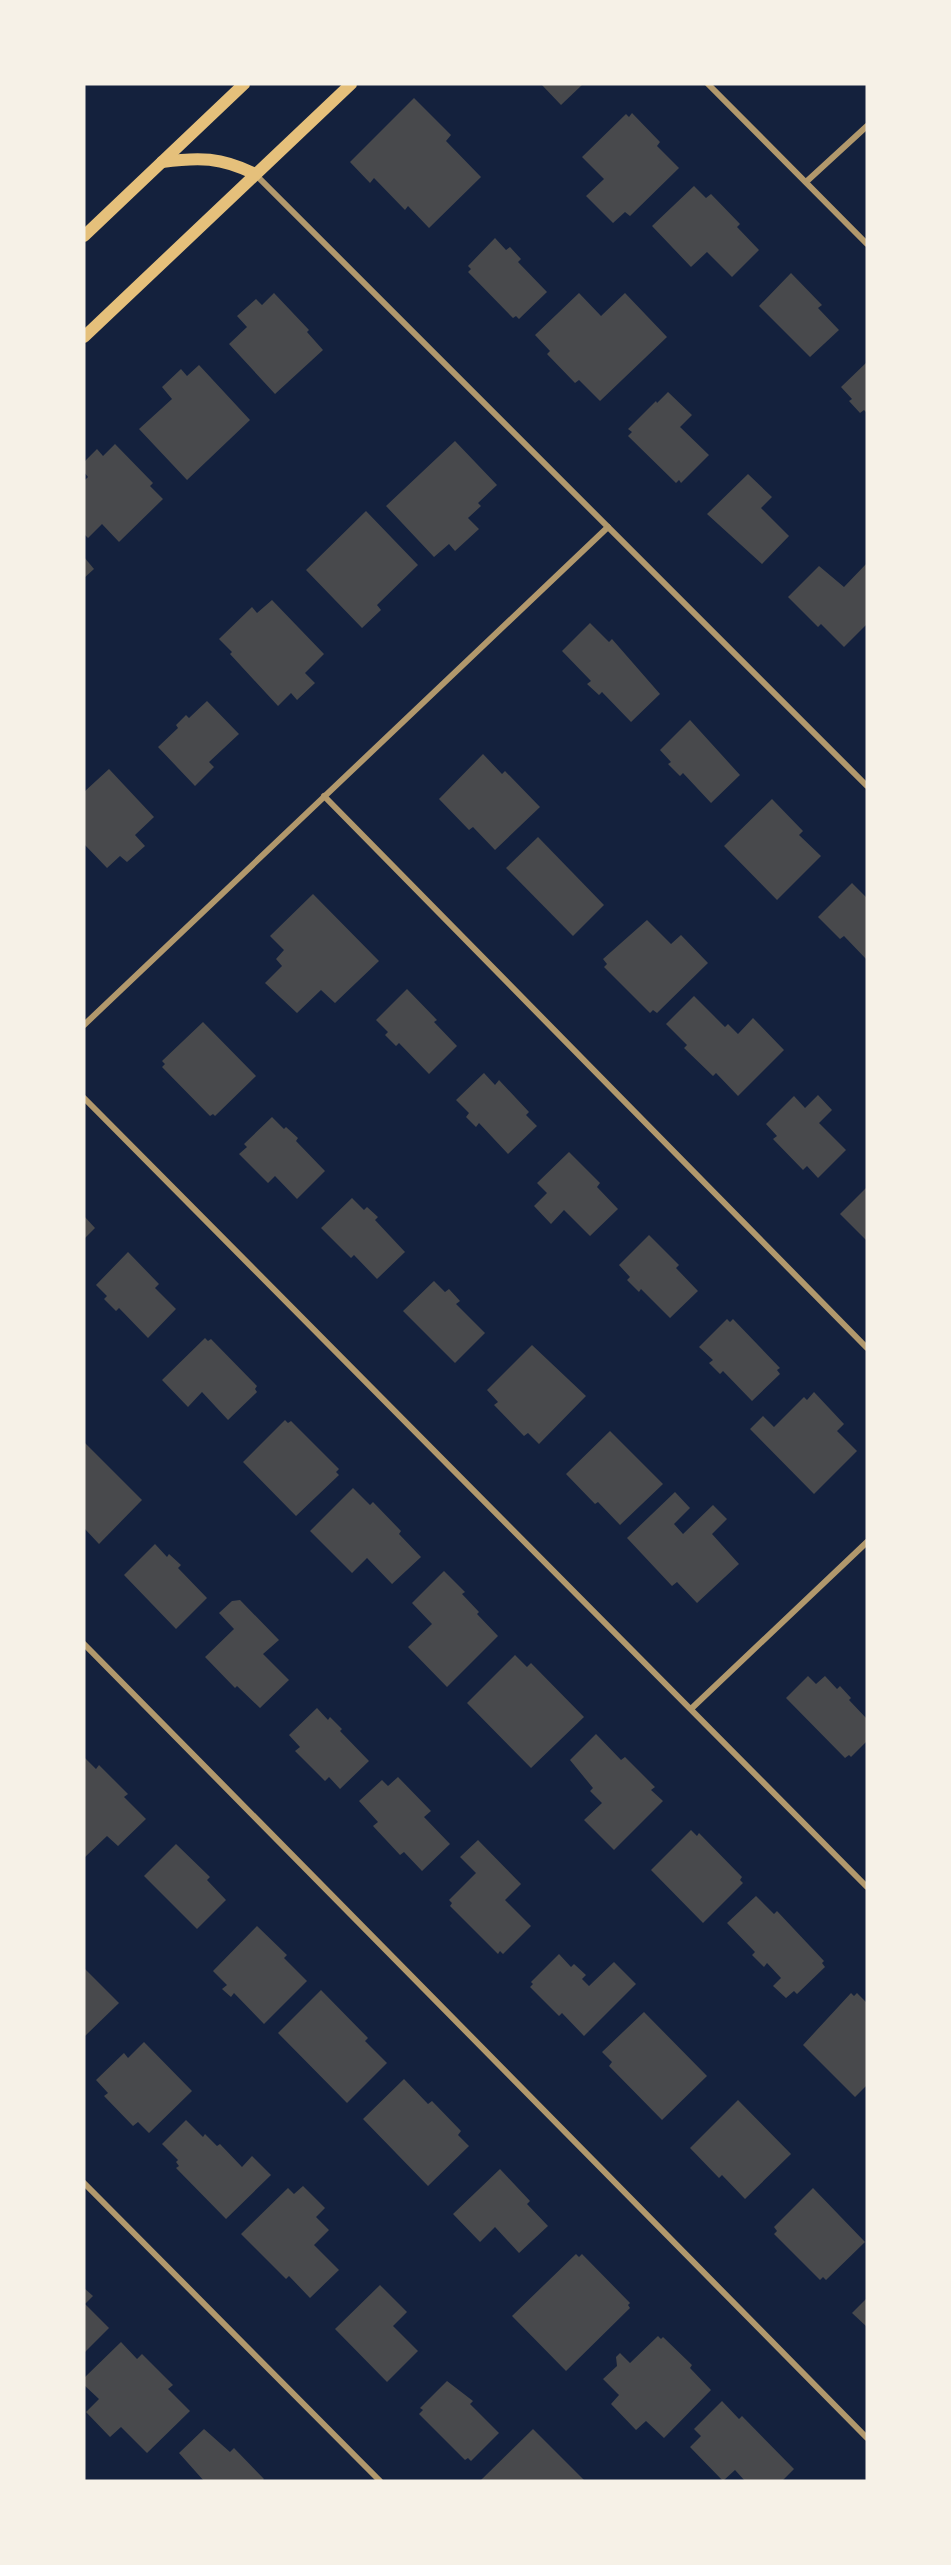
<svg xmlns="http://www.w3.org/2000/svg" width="951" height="2565" font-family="'Fira Sans',sans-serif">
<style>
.building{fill:#48494c}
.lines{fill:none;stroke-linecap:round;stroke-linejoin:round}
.minor{stroke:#b1986c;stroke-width:6}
.secondary{stroke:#e5c07b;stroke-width:12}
</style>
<rect width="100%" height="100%" fill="#14213d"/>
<g class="building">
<path d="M 541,84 L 583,84 L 561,105 Z"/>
<path d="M 414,98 L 451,135 L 446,141 L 481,177 L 429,228 L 408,206 L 405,210 L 374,178 L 370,183 L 350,162 Z"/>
<path d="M 632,113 L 660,142 L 657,146 L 679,168 L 630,216 L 625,212 L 613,223 L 586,196 L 604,179 L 582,157 L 626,114 L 629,117 Z"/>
<path d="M 694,186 L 706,198 L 711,194 L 740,224 L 737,227 L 759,250 L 732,277 L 707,252 L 691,267 L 652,226 Z"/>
<path d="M 495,238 L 506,250 L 510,247 L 521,259 L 518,262 L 547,292 L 519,319 L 516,316 L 513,318 L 468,272 L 471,269 L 468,266 Z"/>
<path d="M 791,273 L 822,305 L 818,308 L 839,330 L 810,357 L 759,306 Z"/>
<path d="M 274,293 L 309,330 L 307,332 L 323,350 L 275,394 L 229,344 L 247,327 L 237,316 L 256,299 L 262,305 Z"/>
<path d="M 579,293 L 601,316 L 625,293 L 667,337 L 600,401 L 579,380 L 575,383 L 547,354 L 550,351 L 535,335 Z"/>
<path d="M 867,362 L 867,413 L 864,410 L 860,413 L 849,401 L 852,399 L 841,387 Z"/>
<path d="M 199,365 L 250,420 L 187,480 L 139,429 L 172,399 L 162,387 L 181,369 L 187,376 Z"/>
<path d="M 668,392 L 692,415 L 680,427 L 709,455 L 681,483 L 679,480 L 676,483 L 628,436 L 632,432 L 628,429 L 656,401 L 657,403 Z"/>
<path d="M 455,441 L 497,485 L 478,503 L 481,506 L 468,518 L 479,529 L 455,551 L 449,544 L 434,557 L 386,506 Z"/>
<path d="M 115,444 L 153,483 L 150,486 L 163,499 L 119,542 L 102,524 L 88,538 L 84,534 L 84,481 L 88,477 L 84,472 L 84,462 L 97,449 L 103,456 Z"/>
<path d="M 748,474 L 772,497 L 761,508 L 789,536 L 762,564 L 707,514 Z"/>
<path d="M 366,511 L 418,565 L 377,605 L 381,610 L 362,628 L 306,570 Z"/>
<path d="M 84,557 L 94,569 L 84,578 Z"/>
<path d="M 867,563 L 867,624 L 844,647 L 821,624 L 818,627 L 788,597 L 819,566 L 844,587 Z"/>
<path d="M 272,600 L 324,654 L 305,673 L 315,683 L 297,700 L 291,693 L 278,706 L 230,654 L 232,652 L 219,639 L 252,607 L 257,613 Z"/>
<path d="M 590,623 L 609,642 L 612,639 L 660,694 L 631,722 L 602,692 L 599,695 L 587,684 L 591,681 L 562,651 Z"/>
<path d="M 207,701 L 239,734 L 209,762 L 214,767 L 195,786 L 158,747 L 178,728 L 176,725 L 186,715 L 189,718 Z"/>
<path d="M 690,720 L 740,775 L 711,803 L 683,773 L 680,776 L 668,764 L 671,762 L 660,750 Z"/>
<path d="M 483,754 L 502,774 L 505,771 L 540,807 L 495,850 L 473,827 L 469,830 L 439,799 Z"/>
<path d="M 109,769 L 154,817 L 135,835 L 145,846 L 127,862 L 120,856 L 107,868 L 84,844 L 84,792 Z"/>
<path d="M 772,799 L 803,831 L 799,835 L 821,856 L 777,900 L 724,846 Z"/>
<path d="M 538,837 L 604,905 L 573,936 L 506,868 Z"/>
<path d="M 852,883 L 867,898 L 867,960 L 844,936 L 840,939 L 818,917 Z"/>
<path d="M 313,894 L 379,961 L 335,1003 L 321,990 L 297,1013 L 265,983 L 282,966 L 276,959 L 284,950 L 270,936 Z"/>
<path d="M 647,920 L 671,944 L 681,935 L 708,963 L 657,1013 L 653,1010 L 650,1013 L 604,967 L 607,964 L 603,959 Z"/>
<path d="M 407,989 L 437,1020 L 434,1022 L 457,1046 L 429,1074 L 399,1043 L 396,1046 L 385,1035 L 388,1032 L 376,1020 Z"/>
<path d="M 694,996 L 725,1027 L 728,1024 L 738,1034 L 753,1018 L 784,1050 L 738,1096 L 716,1073 L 713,1076 L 684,1048 L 687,1045 L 666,1024 Z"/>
<path d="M 203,1022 L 256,1076 L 215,1116 L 213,1114 L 210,1116 L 162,1067 L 165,1064 L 162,1061 Z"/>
<path d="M 484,1073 L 495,1085 L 499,1080 L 529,1112 L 526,1115 L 537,1126 L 508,1154 L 479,1123 L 476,1127 L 466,1117 L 469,1113 L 456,1100 Z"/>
<path d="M 818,1095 L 832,1110 L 819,1123 L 846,1150 L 818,1178 L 807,1166 L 803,1170 L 773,1139 L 777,1136 L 766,1124 L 794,1096 L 805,1108 Z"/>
<path d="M 272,1117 L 284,1129 L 286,1127 L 298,1138 L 296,1141 L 325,1171 L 297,1199 L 275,1176 L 268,1183 L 239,1154 L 247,1147 L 244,1144 Z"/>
<path d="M 569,1152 L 600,1183 L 597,1187 L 618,1209 L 590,1236 L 564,1210 L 551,1224 L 534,1206 L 547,1193 L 537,1183 Z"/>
<path d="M 867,1187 L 867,1241 L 840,1214 Z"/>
<path d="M 352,1198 L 364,1210 L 367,1207 L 378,1217 L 375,1220 L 405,1252 L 377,1279 L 354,1255 L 351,1258 L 321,1228 Z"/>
<path d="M 84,1216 L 95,1228 L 84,1239 Z"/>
<path d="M 649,1235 L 679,1265 L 676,1268 L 698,1291 L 670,1318 L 641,1289 L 639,1292 L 627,1280 L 630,1277 L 619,1265 Z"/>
<path d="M 128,1252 L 159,1284 L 155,1288 L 176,1309 L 148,1338 L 119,1308 L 116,1311 L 104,1299 L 107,1296 L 96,1285 Z"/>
<path d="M 434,1281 L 445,1292 L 449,1289 L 460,1301 L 456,1304 L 485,1333 L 455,1363 L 403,1311 Z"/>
<path d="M 727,1319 L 730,1322 L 733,1319 L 780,1368 L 777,1370 L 780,1374 L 752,1401 L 723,1371 L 720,1374 L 709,1363 L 713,1360 L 699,1347 Z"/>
<path d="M 205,1338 L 208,1341 L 211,1339 L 257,1386 L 255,1389 L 257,1392 L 228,1420 L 202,1392 L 188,1407 L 162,1380 Z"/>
<path d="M 532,1345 L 586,1396 L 539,1444 L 528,1433 L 524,1436 L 494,1405 L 498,1402 L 487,1390 Z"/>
<path d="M 814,1392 L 844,1424 L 837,1431 L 857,1451 L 814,1494 L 750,1429 L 763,1416 L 774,1427 L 804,1397 L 807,1400 Z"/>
<path d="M 285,1420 L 288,1423 L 291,1421 L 339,1469 L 336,1472 L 339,1475 L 296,1516 L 243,1462 Z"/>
<path d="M 610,1431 L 663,1484 L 620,1525 L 598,1502 L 595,1504 L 566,1474 Z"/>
<path d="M 84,1442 L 142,1500 L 99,1544 L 84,1528 Z"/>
<path d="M 353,1488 L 370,1505 L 373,1502 L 401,1531 L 399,1534 L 421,1557 L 392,1584 L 367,1558 L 352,1573 L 310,1531 Z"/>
<path d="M 675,1492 L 690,1508 L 674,1524 L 683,1534 L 713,1505 L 727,1519 L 712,1534 L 739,1564 L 697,1603 L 677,1582 L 672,1586 L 627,1538 Z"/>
<path d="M 155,1544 L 167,1557 L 169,1554 L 181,1565 L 178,1568 L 207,1598 L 176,1629 L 124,1575 Z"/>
<path d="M 444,1571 L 465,1592 L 462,1594 L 479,1612 L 477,1614 L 498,1636 L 447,1687 L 408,1647 L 432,1624 L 412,1603 Z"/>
<path d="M 240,1600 L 279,1640 L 263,1654 L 289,1680 L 260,1708 L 237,1686 L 235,1688 L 205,1657 L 234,1629 L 219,1613 L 232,1601 Z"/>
<path d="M 515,1655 L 527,1667 L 531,1663 L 584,1717 L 531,1768 L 467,1703 Z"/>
<path d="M 808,1676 L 816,1684 L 825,1676 L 837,1689 L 840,1686 L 851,1698 L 849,1700 L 867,1719 L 867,1741 L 851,1757 L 849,1755 L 845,1758 L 786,1698 Z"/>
<path d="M 317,1708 L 328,1720 L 330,1717 L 342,1729 L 340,1731 L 369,1761 L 340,1789 L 329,1777 L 325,1781 L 295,1751 L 300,1747 L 289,1735 Z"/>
<path d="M 596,1734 L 621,1760 L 625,1757 L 655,1787 L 651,1790 L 663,1801 L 614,1850 L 584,1820 L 602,1803 L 590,1791 L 593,1788 L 570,1760 Z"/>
<path d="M 84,1757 L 96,1769 L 99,1765 L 128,1794 L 124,1797 L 146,1819 L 118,1846 L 107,1836 L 84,1858 Z"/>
<path d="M 398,1777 L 431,1811 L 424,1817 L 450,1844 L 422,1871 L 404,1852 L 400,1855 L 373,1826 L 378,1822 L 359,1801 L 382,1780 L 388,1786 Z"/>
<path d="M 691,1830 L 697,1836 L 699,1833 L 742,1877 L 740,1880 L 743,1883 L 703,1923 L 651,1870 Z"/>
<path d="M 478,1840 L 521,1884 L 505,1900 L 531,1926 L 503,1954 L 500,1951 L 498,1954 L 450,1906 L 452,1903 L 449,1900 L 476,1873 L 460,1857 Z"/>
<path d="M 176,1844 L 210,1877 L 207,1880 L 226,1900 L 197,1929 L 144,1876 Z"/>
<path d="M 756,1896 L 774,1914 L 777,1911 L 824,1961 L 822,1963 L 825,1967 L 797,1994 L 794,1991 L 786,1998 L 773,1986 L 781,1978 L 767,1963 L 764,1967 L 752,1955 L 755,1952 L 727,1923 Z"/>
<path d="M 257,1926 L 287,1955 L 284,1958 L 307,1981 L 264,2024 L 234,1993 L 231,1997 L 222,1989 L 227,1985 L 213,1971 Z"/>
<path d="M 559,1954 L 571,1967 L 574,1964 L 586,1975 L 582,1979 L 589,1986 L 614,1962 L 636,1984 L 584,2036 L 562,2013 L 559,2016 L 530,1987 L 533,1984 L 531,1982 Z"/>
<path d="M 84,1968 L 119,2003 L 84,2037 Z"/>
<path d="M 321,1990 L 368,2038 L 365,2041 L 387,2063 L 347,2103 L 278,2033 Z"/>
<path d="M 851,1993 L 854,1996 L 857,1993 L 867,2003 L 867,2085 L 855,2097 L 803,2045 Z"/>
<path d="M 644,2012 L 707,2076 L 662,2120 L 609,2066 L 612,2062 L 602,2052 Z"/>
<path d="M 144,2042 L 192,2091 L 149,2133 L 138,2122 L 133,2126 L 104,2096 L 108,2093 L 96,2080 L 124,2053 L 128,2058 Z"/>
<path d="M 404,2079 L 428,2104 L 432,2101 L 461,2131 L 458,2135 L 469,2146 L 428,2186 L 363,2119 Z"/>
<path d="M 738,2100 L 791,2154 L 745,2199 L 722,2175 L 719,2178 L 690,2148 Z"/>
<path d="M 186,2120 L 203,2137 L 205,2134 L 217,2146 L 220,2144 L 242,2167 L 252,2156 L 271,2175 L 226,2219 L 176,2168 L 179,2166 L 176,2162 L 178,2160 L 162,2144 Z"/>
<path d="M 500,2169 L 530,2201 L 527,2204 L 548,2226 L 519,2253 L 495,2227 L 480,2242 L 453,2214 Z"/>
<path d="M 303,2186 L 325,2208 L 316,2217 L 329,2230 L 314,2245 L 339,2270 L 310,2298 L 289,2276 L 286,2279 L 241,2234 L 288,2188 L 294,2194 Z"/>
<path d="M 813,2188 L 865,2242 L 826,2280 L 823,2277 L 820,2280 L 774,2234 L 777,2231 L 774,2227 Z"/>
<path d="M 576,2254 L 579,2257 L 582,2254 L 630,2303 L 628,2305 L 630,2308 L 566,2371 L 512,2316 Z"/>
<path d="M 380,2285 L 407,2312 L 393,2326 L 418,2351 L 387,2382 L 335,2329 Z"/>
<path d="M 84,2288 L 93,2296 L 85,2304 L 109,2328 L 84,2353 Z"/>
<path d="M 867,2298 L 867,2327 L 852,2313 Z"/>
<path d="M 658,2336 L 661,2339 L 663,2337 L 692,2365 L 690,2368 L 711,2390 L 664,2438 L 646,2421 L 636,2430 L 611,2404 L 619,2395 L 603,2379 L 617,2366 L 616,2357 L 620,2353 L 630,2363 Z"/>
<path d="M 121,2342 L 137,2359 L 142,2354 L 173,2385 L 168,2389 L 190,2411 L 147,2453 L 121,2427 L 110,2437 L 86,2412 L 99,2399 L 84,2385 L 84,2378 Z"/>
<path d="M 447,2381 L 473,2401 L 470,2404 L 499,2433 L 471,2461 L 468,2458 L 465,2460 L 419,2414 L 423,2410 L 420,2408 Z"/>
<path d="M 722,2401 L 739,2419 L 742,2416 L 794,2469 L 782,2481 L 745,2481 L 735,2470 L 723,2481 L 690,2447 L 701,2436 L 694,2429 Z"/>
<path d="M 204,2429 L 230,2452 L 234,2448 L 264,2479 L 262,2481 L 204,2481 L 179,2453 Z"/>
<path d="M 533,2429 L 585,2481 L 483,2481 L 481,2480 Z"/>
</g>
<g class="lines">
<g class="minor">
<path d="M 708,84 L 867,244"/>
<path d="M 255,174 L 867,786"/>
<path d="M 806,182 L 867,126"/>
<path d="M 324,796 L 867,1348"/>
<path d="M 84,1025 L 608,527"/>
<path d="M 84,1098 L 867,1887"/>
<path d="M 84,1644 L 867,2438"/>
<path d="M 692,1708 L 867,1542"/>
<path d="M 84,2183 L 380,2481"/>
</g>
<g class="secondary">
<path d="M 162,162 C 199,157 221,157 255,174"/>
<path d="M 84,236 L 244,84"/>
<path d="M 84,337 L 351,84"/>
</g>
</g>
<rect width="951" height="2565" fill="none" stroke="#f6f1e7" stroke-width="171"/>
</svg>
